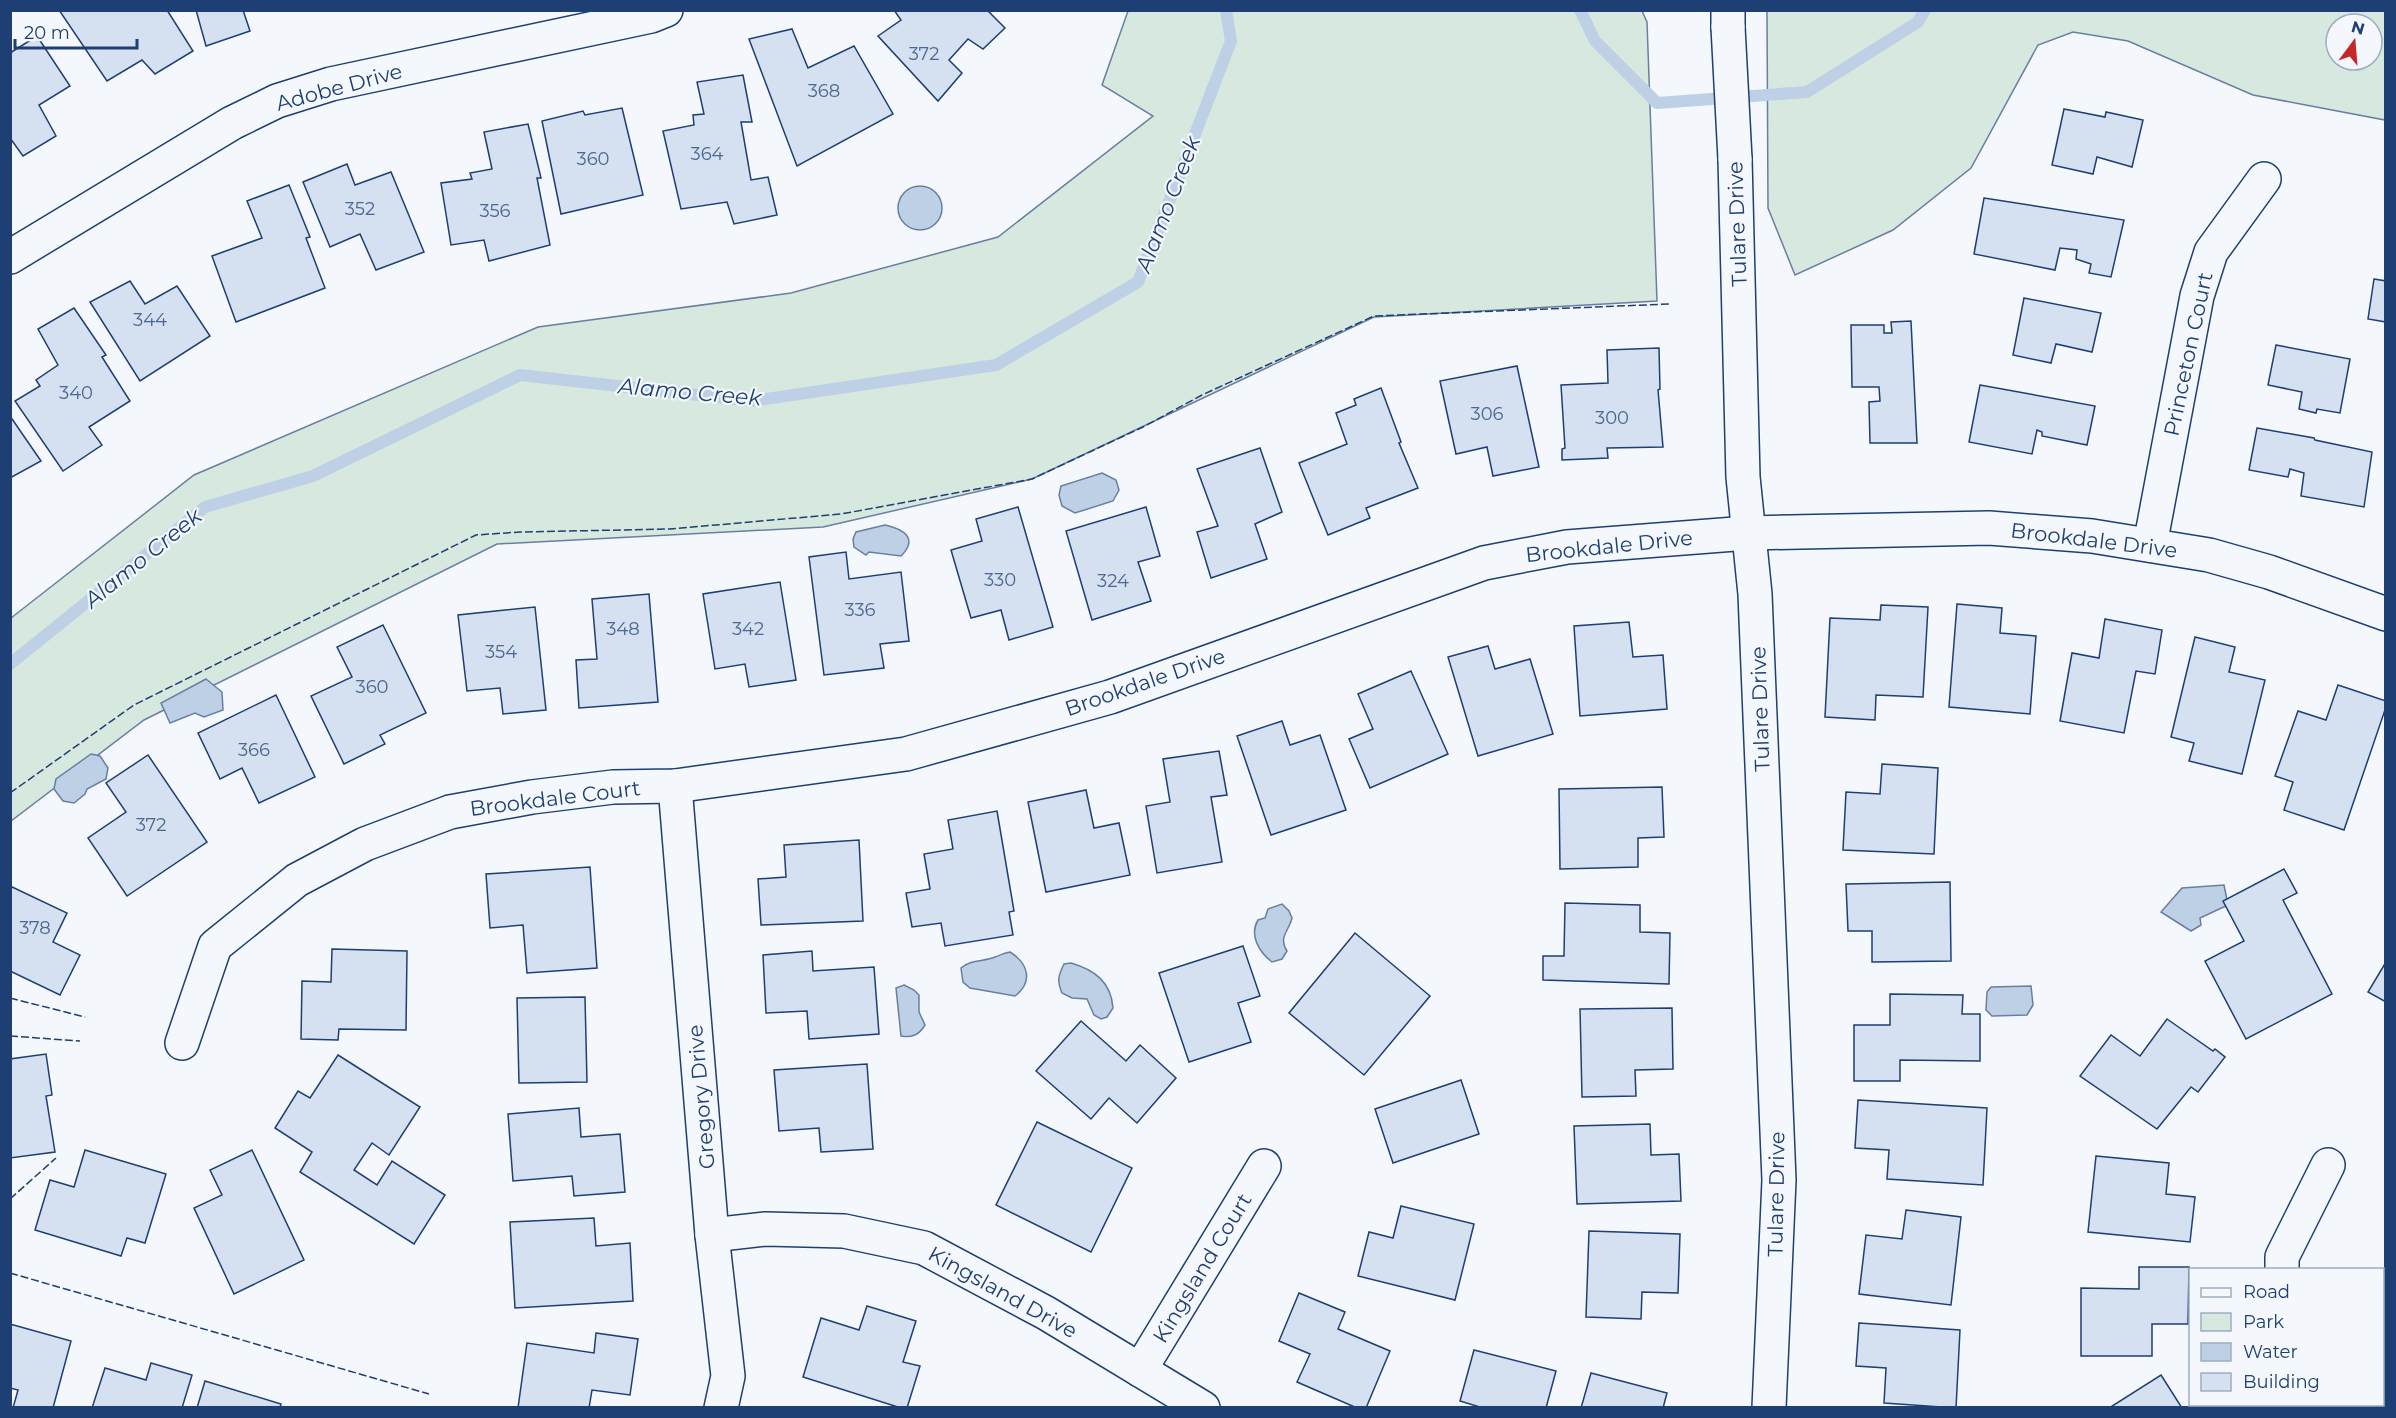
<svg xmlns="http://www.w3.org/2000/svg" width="2396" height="1418" font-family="Montserrat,sans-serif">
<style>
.green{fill:#d7e8df;stroke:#687fa3;stroke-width:1.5;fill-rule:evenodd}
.water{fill:#bed0e5;stroke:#687fa3;stroke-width:1.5}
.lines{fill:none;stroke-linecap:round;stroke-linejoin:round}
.stream{stroke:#bed0e5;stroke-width:12}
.building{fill:#d5e0f0;stroke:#1d3f73;stroke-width:1.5}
.street-casing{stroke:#1d3f73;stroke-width:36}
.secondary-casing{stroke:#1d3f73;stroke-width:36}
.street{stroke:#f4f7fb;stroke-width:33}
.secondary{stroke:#f4f7fb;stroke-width:33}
.fence{stroke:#1d3f73;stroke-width:1.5;stroke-dasharray:8 3;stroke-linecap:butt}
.labels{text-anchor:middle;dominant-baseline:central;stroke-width:4.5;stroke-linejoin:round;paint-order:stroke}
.number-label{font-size:18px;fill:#4b6792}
.street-label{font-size:21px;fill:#1d3f73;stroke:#f4f7fb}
.water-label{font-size:22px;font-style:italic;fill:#1d3f73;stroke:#f4f7fb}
</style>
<rect width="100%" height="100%" fill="#f4f7fb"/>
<g class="green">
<path d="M 1128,11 L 1642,11 L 1647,22 L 1657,301 L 1374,317 L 1032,479 L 823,527 L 497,544 L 144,720 L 11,821 L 11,618 L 194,475 L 538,327 L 791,293 L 998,237 L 1153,116 L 1102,85 Z"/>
<path d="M 1767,11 L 2385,11 L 2385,120 L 2253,95 L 2128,41 L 2073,32 L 2038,45 L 1971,168 L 1893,230 L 1795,275 L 1768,208 ZM 2336,24 L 2372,24 L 2372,60 L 2336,60 Z"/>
</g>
<g class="water">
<circle cx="920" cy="208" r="22"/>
<path d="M 1102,473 L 1116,480 L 1119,490 L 1113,501 L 1075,513 L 1062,506 L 1059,495 L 1061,486 Z"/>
<path d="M 885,525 C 903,529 919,538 901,556 L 869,552 L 866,555 L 854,547 L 853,539 L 856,532 Z"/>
<path d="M 206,679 L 222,692 L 223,710 L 204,717 L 195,713 L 170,723 L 161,703 Z"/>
<path d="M 91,754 L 100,756 L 108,768 L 106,779 L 87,789 L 85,794 L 74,803 L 63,801 L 54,789 L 56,779 Z"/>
<path d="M 2224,885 L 2228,905 L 2200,918 L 2201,925 L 2191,931 L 2161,912 L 2182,888 Z"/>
<path d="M 1282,904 L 1289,911 L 1292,918 C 1289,931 1278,937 1287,951 L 1282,959 L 1272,962 C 1259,952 1249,935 1258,920 L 1265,918 L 1268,909 Z"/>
<path d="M 1010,952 C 1029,964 1033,982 1015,996 L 970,988 L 963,982 L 961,968 C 972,959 983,962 995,957 C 1001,955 1004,953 1010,952 Z"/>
<path d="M 1071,963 C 1095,970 1111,982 1113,1008 L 1107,1017 L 1101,1019 L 1094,1015 L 1087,999 L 1072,998 L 1062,993 C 1057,981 1058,976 1064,964 Z"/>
<path d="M 904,985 L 914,990 L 919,995 L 919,1012 L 925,1025 C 919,1035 912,1038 901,1036 L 896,988 Z"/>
<path d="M 2031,986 L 2033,1005 L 2027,1015 L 1992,1016 L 1986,1010 L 1987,992 L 1991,987 Z"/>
</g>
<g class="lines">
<g class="stream">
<path d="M 1580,10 L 1595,41 L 1657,103 L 1807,92 L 1918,22 L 1925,10"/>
<path d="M 10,664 L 205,507 L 313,476 L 520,375 L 752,401 L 996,365 L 1138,282 L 1231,41 L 1226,10"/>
</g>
</g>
<g class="building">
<path d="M 59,10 L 167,10 L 193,51 L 155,74 L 142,60 L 107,81 Z"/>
<path d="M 196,10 L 243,10 L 250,31 L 206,46 Z"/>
<path d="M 987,10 L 1005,28 L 983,49 L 968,39 L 949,60 L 962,73 L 938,101 L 878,36 L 901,20 L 894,10 Z"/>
<path d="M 792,29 L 808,68 L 854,46 L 893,114 L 797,166 L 749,39 Z"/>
<path d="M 37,36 L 70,86 L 39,105 L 56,136 L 23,156 L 10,138 L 10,53 Z"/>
<path d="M 743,75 L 752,122 L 741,122 L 751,180 L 768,177 L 777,215 L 734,224 L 727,202 L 681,209 L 663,131 L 694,125 L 693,115 L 704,114 L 697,82 Z"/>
<path d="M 622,108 L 643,195 L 561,214 L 542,121 L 583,111 L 585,115 Z"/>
<path d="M 2064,109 L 2105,117 L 2106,112 L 2143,120 L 2132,167 L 2097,157 L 2093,174 L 2052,165 Z"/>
<path d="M 528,124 L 541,178 L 537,178 L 550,245 L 489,261 L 484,240 L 451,245 L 441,183 L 472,179 L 470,173 L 492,169 L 484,132 Z"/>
<path d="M 347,164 L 355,185 L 391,172 L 424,252 L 376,270 L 360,234 L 330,247 L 303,182 Z"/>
<path d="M 289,185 L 310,237 L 306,238 L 325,288 L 236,322 L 212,256 L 262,238 L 247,201 Z"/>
<path d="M 1984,198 L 2124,220 L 2111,277 L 2089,273 L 2091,264 L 2076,259 L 2077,250 L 2060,248 L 2055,270 L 1974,254 Z"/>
<path d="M 2374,279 L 2386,281 L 2386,322 L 2368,319 Z"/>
<path d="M 130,281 L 145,304 L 177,286 L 210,336 L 140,381 L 90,302 Z"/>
<path d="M 2024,298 L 2101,313 L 2092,352 L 2056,344 L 2051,363 L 2013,355 Z"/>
<path d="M 74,308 L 106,355 L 102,357 L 130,401 L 89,427 L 102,445 L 63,471 L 15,401 L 40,386 L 36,380 L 58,365 L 38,329 Z"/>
<path d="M 1911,321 L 1917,443 L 1870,443 L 1869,402 L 1880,401 L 1879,387 L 1852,387 L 1851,325 L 1884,325 L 1884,333 L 1892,333 L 1891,322 Z"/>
<path d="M 2276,345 L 2350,359 L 2340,413 L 2317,409 L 2316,413 L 2299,409 L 2302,392 L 2268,385 Z"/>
<path d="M 1659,348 L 1660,389 L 1658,390 L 1663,447 L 1607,448 L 1608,458 L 1562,460 L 1562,449 L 1565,448 L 1561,385 L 1608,383 L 1607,350 Z"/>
<path d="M 1517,366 L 1539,467 L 1493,476 L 1487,447 L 1456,454 L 1440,381 Z"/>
<path d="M 1980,385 L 2095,406 L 2087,445 L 2042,436 L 2042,432 L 2037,430 L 2032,454 L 1969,442 Z"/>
<path d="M 1381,388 L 1401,442 L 1399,443 L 1418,488 L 1366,508 L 1370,518 L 1328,535 L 1299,463 L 1347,444 L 1336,413 L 1356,405 L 1354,399 Z"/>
<path d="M 10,416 L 41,461 L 10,478 Z"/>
<path d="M 2257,428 L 2314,438 L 2315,440 L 2372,452 L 2364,507 L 2301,496 L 2304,473 L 2290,469 L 2288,477 L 2249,470 Z"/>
<path d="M 1260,448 L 1282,512 L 1255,524 L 1267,559 L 1211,578 L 1197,532 L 1218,526 L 1197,469 Z"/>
<path d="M 1018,507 L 1053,627 L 1009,640 L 1001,610 L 971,618 L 951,550 L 982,541 L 976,519 Z"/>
<path d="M 1146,507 L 1160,556 L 1138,562 L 1151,601 L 1092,620 L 1066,531 Z"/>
<path d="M 846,552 L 849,579 L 901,572 L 909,641 L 880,644 L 884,668 L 824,675 L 809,557 Z"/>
<path d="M 780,582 L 796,680 L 749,687 L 745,664 L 715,669 L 703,594 Z"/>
<path d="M 649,594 L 658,702 L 579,708 L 576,660 L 597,659 L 592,599 Z"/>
<path d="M 1957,604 L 2002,608 L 2000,633 L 2036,636 L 2030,714 L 1949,707 Z"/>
<path d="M 1881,605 L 1928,607 L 1923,697 L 1876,695 L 1875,720 L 1825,717 L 1830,618 L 1880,620 Z"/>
<path d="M 535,607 L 546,710 L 503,714 L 500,688 L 467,691 L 458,615 Z"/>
<path d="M 2105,619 L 2162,630 L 2155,674 L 2136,671 L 2124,733 L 2060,721 L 2072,653 L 2099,658 Z"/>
<path d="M 1629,622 L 1633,657 L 1663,655 L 1667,709 L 1580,716 L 1574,626 Z"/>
<path d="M 383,625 L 426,713 L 380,735 L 385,744 L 344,764 L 311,696 L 352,677 L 337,647 Z"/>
<path d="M 2195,637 L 2235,647 L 2229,672 L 2265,680 L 2242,774 L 2189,761 L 2194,743 L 2171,737 Z"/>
<path d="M 1488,646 L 1495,669 L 1530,659 L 1553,734 L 1478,756 L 1448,657 Z"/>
<path d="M 1411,671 L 1448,754 L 1370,788 L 1349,739 L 1373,729 L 1358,694 Z"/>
<path d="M 2338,685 L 2386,701 L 2386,707 L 2344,830 L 2284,810 L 2293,782 L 2275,776 L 2298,711 L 2326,720 Z"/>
<path d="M 276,695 L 315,777 L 259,803 L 242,768 L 220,779 L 198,733 Z"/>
<path d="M 1282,721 L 1290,745 L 1320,735 L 1346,810 L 1271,835 L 1237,736 Z"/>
<path d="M 1219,751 L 1227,795 L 1211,797 L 1222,862 L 1157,873 L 1146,806 L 1170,802 L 1163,759 Z"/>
<path d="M 148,755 L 207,842 L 127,896 L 88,838 L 126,812 L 106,783 Z"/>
<path d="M 1882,764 L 1938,768 L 1934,854 L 1843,850 L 1846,792 L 1880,794 Z"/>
<path d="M 1662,787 L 1664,837 L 1638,838 L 1638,867 L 1560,869 L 1559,789 Z"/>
<path d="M 1086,790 L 1094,828 L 1119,823 L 1130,875 L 1046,892 L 1028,802 Z"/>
<path d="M 997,811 L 1014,911 L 1009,912 L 1013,935 L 945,946 L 941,923 L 912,927 L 906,893 L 930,889 L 924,854 L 953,849 L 948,820 Z"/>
<path d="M 859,840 L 863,921 L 761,925 L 758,879 L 786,877 L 784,845 Z"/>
<path d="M 590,867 L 597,968 L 527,973 L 523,925 L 490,928 L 486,874 Z"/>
<path d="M 2284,869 L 2297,893 L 2283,900 L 2332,994 L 2246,1039 L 2205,961 L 2244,941 L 2223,901 Z"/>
<path d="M 1950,882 L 1951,961 L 1872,962 L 1872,931 L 1848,931 L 1846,884 Z"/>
<path d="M 10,886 L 67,913 L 53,942 L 80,955 L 60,995 L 10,971 Z"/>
<path d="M 1565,903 L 1640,905 L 1640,932 L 1670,933 L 1669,984 L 1543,980 L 1543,956 L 1564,956 Z"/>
<path d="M 1355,933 L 1430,996 L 1364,1075 L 1289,1013 Z"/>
<path d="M 1243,946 L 1260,996 L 1238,1003 L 1251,1042 L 1189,1062 L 1159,973 Z"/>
<path d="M 332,949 L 407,951 L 406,1030 L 339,1029 L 338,1040 L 301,1039 L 302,981 L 331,982 Z"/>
<path d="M 812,951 L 813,971 L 874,967 L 879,1034 L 809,1039 L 807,1011 L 766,1013 L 763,955 Z"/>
<path d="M 2386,962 L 2386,1002 L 2368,992 Z"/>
<path d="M 1890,994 L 1963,995 L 1962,1014 L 1980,1014 L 1980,1061 L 1900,1060 L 1900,1081 L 1854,1081 L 1854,1025 L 1890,1025 Z"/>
<path d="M 585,997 L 587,1082 L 519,1083 L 517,998 Z"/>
<path d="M 1672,1008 L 1673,1069 L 1635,1070 L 1636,1096 L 1582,1097 L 1580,1009 Z"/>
<path d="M 2167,1019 L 2213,1051 L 2215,1049 L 2225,1057 L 2198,1092 L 2191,1087 L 2157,1129 L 2080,1076 L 2111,1035 L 2140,1056 Z"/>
<path d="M 1081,1021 L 1126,1061 L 1140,1045 L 1176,1078 L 1137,1123 L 1109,1098 L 1091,1119 L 1036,1071 Z"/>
<path d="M 46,1054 L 52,1095 L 46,1096 L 55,1152 L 10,1158 L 10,1059 Z"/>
<path d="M 338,1055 L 420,1107 L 389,1155 L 372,1143 L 354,1170 L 377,1185 L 392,1161 L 445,1195 L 414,1244 L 300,1172 L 312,1152 L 275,1128 L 298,1091 L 310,1098 Z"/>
<path d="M 867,1064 L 873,1149 L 821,1152 L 819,1128 L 779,1131 L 774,1070 Z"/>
<path d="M 1461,1080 L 1479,1134 L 1393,1163 L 1375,1109 Z"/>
<path d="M 1858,1100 L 1987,1108 L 1983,1185 L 1887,1179 L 1889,1150 L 1855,1148 Z"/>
<path d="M 579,1108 L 581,1137 L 620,1134 L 625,1192 L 574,1196 L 572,1176 L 513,1181 L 508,1114 Z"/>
<path d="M 1037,1122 L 1132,1168 L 1091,1252 L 996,1205 Z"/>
<path d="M 1650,1124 L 1651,1155 L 1679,1154 L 1681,1201 L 1577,1204 L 1574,1126 Z"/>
<path d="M 85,1150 L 166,1174 L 145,1243 L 127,1238 L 121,1256 L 35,1230 L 50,1180 L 74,1187 Z"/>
<path d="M 252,1150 L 304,1260 L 234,1294 L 194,1208 L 222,1195 L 210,1170 Z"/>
<path d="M 2096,1156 L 2169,1163 L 2166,1194 L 2195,1197 L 2190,1242 L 2088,1232 Z"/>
<path d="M 1401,1206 L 1474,1224 L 1455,1300 L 1358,1276 L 1369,1232 L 1393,1238 Z"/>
<path d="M 1906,1210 L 1961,1217 L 1951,1305 L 1859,1294 L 1866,1235 L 1902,1239 Z"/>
<path d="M 594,1218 L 596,1246 L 630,1243 L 633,1301 L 515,1308 L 510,1222 Z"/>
<path d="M 1589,1231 L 1680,1234 L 1678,1293 L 1642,1292 L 1641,1319 L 1586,1317 Z"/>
<path d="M 2139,1267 L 2189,1267 L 2188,1324 L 2152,1324 L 2152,1356 L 2081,1356 L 2081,1288 L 2139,1289 Z"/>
<path d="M 2386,1281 L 2386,1330 L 2382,1327 L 2382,1284 Z"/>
<path d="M 1299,1293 L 1345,1312 L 1338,1329 L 1390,1351 L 1366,1408 L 1357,1408 L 1297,1382 L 1310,1354 L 1279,1341 Z"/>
<path d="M 867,1306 L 916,1321 L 903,1362 L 920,1366 L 907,1408 L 901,1408 L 803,1377 L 821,1318 L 859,1330 Z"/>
<path d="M 1859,1323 L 1960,1330 L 1956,1408 L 1884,1403 L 1886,1368 L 1856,1366 Z"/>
<path d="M 10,1324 L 71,1341 L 53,1408 L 13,1408 L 18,1390 L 10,1388 Z"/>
<path d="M 596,1333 L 638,1339 L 630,1395 L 592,1390 L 589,1408 L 518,1408 L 527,1343 L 594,1353 Z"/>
<path d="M 1474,1350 L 1556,1371 L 1546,1408 L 1483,1408 L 1460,1401 Z"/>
<path d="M 151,1363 L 192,1375 L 182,1408 L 92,1408 L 105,1368 L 146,1380 Z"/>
<path d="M 1591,1373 L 1667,1393 L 1663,1408 L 1581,1408 Z"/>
<path d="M 2161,1375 L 2182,1408 L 2109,1408 Z"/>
<path d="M 205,1381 L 281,1404 L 280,1408 L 197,1408 Z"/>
</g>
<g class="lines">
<defs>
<g id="street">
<path d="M 1728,27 L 1735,159"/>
<path d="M 10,257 L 232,123 L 277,101 L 331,84 L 651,16 L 666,10"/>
<path d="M 2150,545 L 2197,296 L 2211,252 L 2264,179"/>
<path d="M 675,786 L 712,1235 L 728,1376 L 721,1408"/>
<path d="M 182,1043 L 215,946 L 297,880 L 365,844 L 450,812 L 532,797 L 613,787 L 675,786 L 906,754 L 1110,697 L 1484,563 L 1567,547 L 1748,533 L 1989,528 L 2092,536 L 2209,555 L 2269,572 L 2386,614"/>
<path d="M 712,1235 L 766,1229 L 844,1231 L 924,1248 L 1046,1313 L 1203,1408"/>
<path d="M 2282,1270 L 2282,1257 L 2328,1165"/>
<path d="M 1140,1370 L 1264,1166"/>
<path d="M 2316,1404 L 2317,1408"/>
</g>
<g id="secondary">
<path d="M 1728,10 L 1728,27"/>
<path d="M 1735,159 L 1743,477 L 1755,594 L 1779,1180 L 1769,1408"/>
</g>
</defs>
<use href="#street" class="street-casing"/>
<use href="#secondary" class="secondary-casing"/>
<use href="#street" class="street"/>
<use href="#secondary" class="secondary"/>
<g class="fence">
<path d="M 10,793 L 134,705 L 476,535 L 520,532 L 670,529 L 841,514 L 1032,479 L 1143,427 L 1202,395 L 1374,316 L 1669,304"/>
<path d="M 10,998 L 85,1017"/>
<path d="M 10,1036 L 80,1041"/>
<path d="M 10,1199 L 56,1158"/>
<path d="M 10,1273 L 429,1394"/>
</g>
</g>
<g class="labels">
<g class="number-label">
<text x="924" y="54">372</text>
<text x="824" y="91">368</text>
<text x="707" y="154">364</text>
<text x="593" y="159">360</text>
<text x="360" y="209">352</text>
<text x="495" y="211">356</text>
<text x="150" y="320">344</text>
<text x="76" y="393">340</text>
<text x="1487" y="414">306</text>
<text x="1612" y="418">300</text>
<text x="1000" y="580">330</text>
<text x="1113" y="581">324</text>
<text x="860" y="610">336</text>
<text x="623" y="629">348</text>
<text x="748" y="629">342</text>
<text x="501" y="652">354</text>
<text x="372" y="687">360</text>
<text x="254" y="750">366</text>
<text x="151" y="825">372</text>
<text x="35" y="928">378</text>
</g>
<g class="street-label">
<text transform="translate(339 87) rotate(-15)">Adobe Drive</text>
<text transform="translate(1737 224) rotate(-92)">Tulare Drive</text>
<text transform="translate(2188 354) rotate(-78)">Princeton Court</text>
<text transform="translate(2094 540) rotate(7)">Brookdale Drive</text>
<text transform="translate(1609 546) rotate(-6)">Brookdale Drive</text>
<text transform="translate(1145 682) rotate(-19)">Brookdale Drive</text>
<text transform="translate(1760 709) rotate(-92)">Tulare Drive</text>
<text transform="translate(555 798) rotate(-7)">Brookdale Court</text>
<text transform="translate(701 1097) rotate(-95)">Gregory Drive</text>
<text transform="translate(1776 1194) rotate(-89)">Tulare Drive</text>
<text transform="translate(1202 1268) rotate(-59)">Kingsland Court</text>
<text transform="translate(1003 1292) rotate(29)">Kingsland Drive</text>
</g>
<g class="water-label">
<text transform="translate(1168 204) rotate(-69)">Alamo Creek</text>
<text transform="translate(690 392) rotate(5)">Alamo Creek</text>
<text transform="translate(143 558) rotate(-39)">Alamo Creek</text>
</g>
</g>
<rect width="2396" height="1418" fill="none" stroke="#1d3f73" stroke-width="24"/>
<rect x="2189" y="1268" width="195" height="138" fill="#f4f7fb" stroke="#9eadc5" stroke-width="1.5"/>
<rect x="2201" y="1288" width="30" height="9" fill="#f4f7fb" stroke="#9eadc5" stroke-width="1.5"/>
<text x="2243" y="1298" font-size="18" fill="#1d3f73">Road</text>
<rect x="2201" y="1313" width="30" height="18" fill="#d7e8df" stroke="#9eadc5" stroke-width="1.5"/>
<text x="2243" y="1328" font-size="18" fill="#1d3f73">Park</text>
<rect x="2201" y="1343" width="30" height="18" fill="#bed0e5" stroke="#9eadc5" stroke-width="1.5"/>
<text x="2243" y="1358" font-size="18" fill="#1d3f73">Water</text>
<rect x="2201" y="1373" width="30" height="18" fill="#d5e0f0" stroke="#9eadc5" stroke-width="1.5"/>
<text x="2243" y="1388" font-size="18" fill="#1d3f73">Building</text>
<g transform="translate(2354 42) rotate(16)"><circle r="28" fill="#f4f7fb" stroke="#9eadc5" stroke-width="1.5"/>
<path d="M0-4.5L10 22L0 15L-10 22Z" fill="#c62828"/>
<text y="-9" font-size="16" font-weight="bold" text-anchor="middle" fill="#1d3f73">N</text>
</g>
<path d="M15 39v9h122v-9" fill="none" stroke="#1d3f73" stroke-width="3"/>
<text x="24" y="39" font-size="18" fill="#1d3f73" stroke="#f4f7fb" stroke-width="4.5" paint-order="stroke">20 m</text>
</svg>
